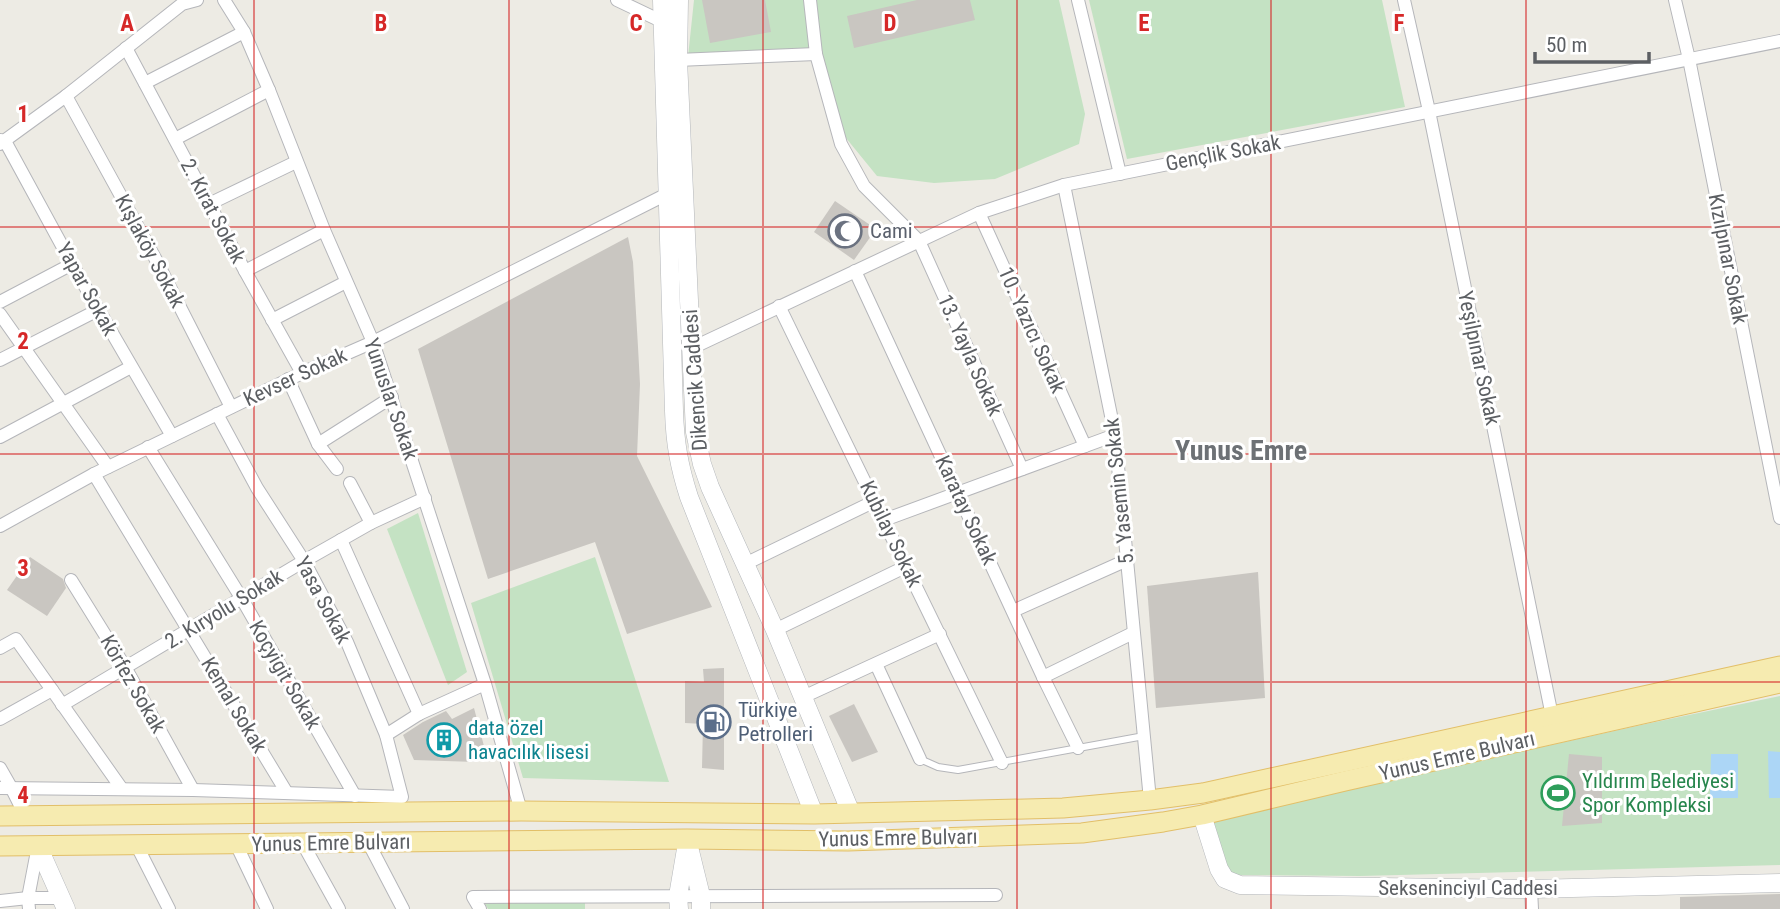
<svg xmlns="http://www.w3.org/2000/svg" width="1780" height="909" font-family="'Roboto Condensed',sans-serif">
<style>
.green{fill:#c4e2c3}
.water{fill:#acd6f6}
.building{fill:#c9c6c1}
.lines{fill:none;stroke-linecap:round;stroke-linejoin:round}
.lane-casing{stroke:#b5b6ba;stroke-width:8}
.street-casing{stroke:#b5b6ba;stroke-width:14}
.secondary-casing{stroke:#b3b6ba;stroke-width:19}
.primary-casing{stroke:#e2bf68;stroke-width:21}
.lane{stroke:#fff;stroke-width:6}
.street{stroke:#fff;stroke-width:12}
.secondary{stroke:#fff;stroke-width:18}
.primary{stroke:#f6ebb0;stroke-width:19}
.grid{fill:none;stroke:#d62828;stroke-width:2;stroke-opacity:0.55}
.labels{text-anchor:middle;dominant-baseline:central;stroke-width:6;stroke-linejoin:round;paint-order:stroke}
.street-label{font-size:21px;fill:#5c5f63;stroke:#fff}
.worship-label{font-size:21px;fill:#5b616d;stroke:#fff;text-anchor:start}
.service-label{font-size:21px;fill:#4e5e75;stroke:#fff;text-anchor:start}
.culture-label{font-size:21px;fill:#0d838f;stroke:#fff;text-anchor:start}
.leisure-label{font-size:21px;fill:#27864d;stroke:#fff;text-anchor:start}
.district-label{font-size:28px;font-weight:bold;fill:#6d7175;stroke:#fff}
.grid-label{font-size:23px;text-anchor:middle;font-weight:bold;fill:#d62828;stroke:#fff;stroke-width:6;stroke-linejoin:round;paint-order:stroke}
</style>
<rect width="100%" height="100%" fill="#edebe4"/>
<g class="green">
<path d="M 694,0 L 1059,0 L 1085,114 L 1079,144 L 995,179 L 934,183 L 877,176 L 846,138 L 810,53 L 688,57 Z"/>
<path d="M 1089,0 L 1382,0 L 1405,107 L 1127,159 Z"/>
<path d="M 418,513 L 467,672 L 448,685 L 387,529 Z"/>
<path d="M 595,557 L 669,782 L 523,778 L 471,603 Z"/>
<path d="M 1780,696 L 1780,865 L 1360,876 L 1230,875 L 1210,821 L 1641,725 Z"/>
<path d="M 484,902 L 585,902 L 585,909 L 488,909 Z"/>
</g>
<g class="water">
<path d="M 1768,751 L 1780,752 L 1780,798 L 1769,798 Z"/>
<path d="M 1711,754 L 1738,754 L 1738,798 L 1710,798 Z"/>
</g>
<g class="building">
<path d="M 702,0 L 765,0 L 771,32 L 710,43 Z"/>
<path d="M 917,0 L 970,0 L 975,20 L 854,48 L 847,16 Z"/>
<path d="M 835,201 L 876,229 L 854,260 L 814,232 Z"/>
<path d="M 628,237 L 633,262 L 638,347 L 640,384 L 637,456 L 712,607 L 627,634 L 595,542 L 488,579 L 418,349 Z"/>
<path d="M 30,557 L 63,579 L 66,588 L 47,616 L 7,590 Z"/>
<path d="M 1258,572 L 1265,698 L 1156,708 L 1147,586 Z"/>
<path d="M 724,668 L 724,770 L 702,768 L 703,724 L 685,723 L 685,681 L 704,682 L 703,669 Z"/>
<path d="M 854,704 L 878,752 L 852,762 L 829,716 Z"/>
<path d="M 474,708 L 485,750 L 476,762 L 414,760 L 403,735 L 423,722 L 446,711 L 452,719 Z"/>
<path d="M 1569,754 L 1602,757 L 1602,823 L 1562,826 Z"/>
<path d="M 1780,894 L 1780,909 L 1680,909 L 1680,897 Z"/>
</g>
<g class="lines">
<defs>
<path id="lane" d="M 920,759 L 938,767 L 958,770 L 1144,736"/>
<g id="street">
<path d="M 224,0 L 244,32 L 269,90 L 324,230 L 373,342 L 485,684 L 521,811"/>
<path d="M 617,0 L 661,21"/>
<path d="M 810,0 L 816,54 L 841,144 L 864,186 L 919,241 L 1022,469"/>
<path d="M 1078,0 L 1120,174"/>
<path d="M 1404,0 L 1429,111 L 1552,716"/>
<path d="M 1675,0 L 1689,59 L 1780,518"/>
<path d="M 126,48 L 245,271 L 302,373"/>
<path d="M 678,60 L 816,54"/>
<path d="M 145,83 L 244,32"/>
<path d="M 66,96 L 155,258 L 231,407"/>
<path d="M 175,139 L 269,90"/>
<path d="M 0,140 L 5,141 L 72,264 L 172,436"/>
<path d="M 0,144 L 66,96 L 182,4 L 197,0"/>
<path d="M 1064,185 L 1115,435 L 1150,800"/>
<path d="M 209,204 L 296,162"/>
<path d="M 979,213 L 1085,446"/>
<path d="M 245,271 L 324,230"/>
<path d="M 855,271 L 1043,677 L 1078,748"/>
<path d="M 0,302 L 72,264"/>
<path d="M 779,306 L 1002,763"/>
<path d="M 0,314 L 108,467"/>
<path d="M 272,320 L 346,282"/>
<path d="M 692,348 L 979,213 L 1064,185 L 1780,41"/>
<path d="M 0,360 L 98,310"/>
<path d="M 288,379 L 318,444 L 337,469"/>
<path d="M 0,437 L 131,367"/>
<path d="M 318,444 L 392,397"/>
<path d="M 148,447 L 242,599 L 355,796"/>
<path d="M 94,474 L 287,793"/>
<path d="M 350,483 L 371,523"/>
<path d="M 884,520 L 1115,435"/>
<path d="M 0,526 L 94,474 L 302,373 L 373,342 L 667,194"/>
<path d="M 341,540 L 419,714"/>
<path d="M 745,564 L 875,501"/>
<path d="M 71,580 L 125,667 L 193,790"/>
<path d="M 1013,611 L 1127,560"/>
<path d="M 775,630 L 907,566"/>
<path d="M 0,648 L 16,639 L 122,789"/>
<path d="M 876,664 L 920,759"/>
<path d="M 1043,677 L 1133,633"/>
<path d="M 803,697 L 940,634"/>
<path d="M 62,705 L 304,561 L 371,523 L 425,498"/>
<path d="M 0,719 L 52,690"/>
<path d="M 386,735 L 419,714 L 485,684"/>
<path d="M 0,768 L 12,789 L 26,817"/>
<path d="M 0,788 L 193,790 L 402,797 L 386,735 L 347,642 L 304,561 L 257,488 L 217,414"/>
<path d="M 368,842 L 403,909"/>
<path d="M 136,844 L 169,909"/>
<path d="M 236,844 L 267,909"/>
<path d="M 303,844 L 339,909"/>
<path d="M 1531,889 L 1532,909"/>
<path d="M 0,901 L 28,898 L 60,898"/>
<path d="M 29,909 L 28,898 L 38,846"/>
<path d="M 480,909 L 473,897 L 996,895"/>
</g>
<g id="secondary">
<path d="M 662,0 L 674,411 C 675,443 679,466 689,497 L 814,814"/>
<path d="M 679,0 L 678,60 L 695,432 L 702,464 L 710,487 L 775,630 L 851,813"/>
<path d="M 1202,815 L 1219,869 L 1225,879 L 1240,885 L 1531,889 L 1780,883"/>
<path d="M 687,839 L 701,896 L 701,909"/>
<path d="M 38,846 L 66,909"/>
<path d="M 679,909 L 678,896 L 686,849"/>
</g>
<g id="primary">
<path d="M 0,816 L 521,811 L 814,814 L 1063,808 L 1150,800 L 1203,793 L 1780,666"/>
<path d="M 0,846 L 687,839 L 848,841 L 1082,833 L 1163,822 L 1202,815 L 1345,781 L 1780,683"/>
</g>
</defs>
<use href="#lane" class="lane-casing"/>
<use href="#street" class="street-casing"/>
<use href="#secondary" class="secondary-casing"/>
<use href="#primary" class="primary-casing"/>
<use href="#lane" class="lane"/>
<use href="#street" class="street"/>
<use href="#secondary" class="secondary"/>
<use href="#primary" class="primary"/>
</g>
<path class="grid" d="M 254,0 L 254,909M 509,0 L 509,909M 763,0 L 763,909M 1017,0 L 1017,909M 1271,0 L 1271,909M 1526,0 L 1526,909M 0,227 L 1780,227M 0,454 L 1780,454M 0,682 L 1780,682"/>
<defs>
<symbol id="mosque-ring" viewBox="-11 -11 22 22"><circle r="9.5" fill="#fff" stroke="#6b7280" stroke-width="1.5"/><path d="M3.5-4.9A6 6 0 1 0 3.5 4.9A5 5 0 1 1 3.5-4.9Z" fill="#6b7280"/></symbol>
<symbol id="fuel-ring" viewBox="-11 -11 22 22"><circle r="9.5" fill="#fff" stroke="#5c6f8a" stroke-width="1.5"/><path d="M-5.5-6h7V0h2V4h1.3V-2.5L3-4.5l.8-.8L6-3V5H2.5V1h-1V6h-7ZM-4.2-4.7v3.2H.2V-4.7Z" fill="#5c6f8a"/></symbol>
<symbol id="building-ring" viewBox="-11 -11 22 22"><circle r="9.5" fill="#fff" stroke="#0f9aa8" stroke-width="1.5"/><path d="M-4-6H4V6H1V3H-1V6H-4ZM-2.5-4.3h1.7v1.8h-1.7ZM.8-4.3h1.7v1.8H.8ZM-2.5-1h1.7V.8h-1.7ZM.8-1h1.7V.8H.8Z" fill="#0f9aa8"/></symbol>
<symbol id="stadium-ring" viewBox="-11 -11 22 22"><circle r="9.5" fill="#fff" stroke="#2e9e5b" stroke-width="1.5"/><path d="M0-5a6.5 5 0 1 0 0 10a6.5 5 0 1 0 0-10ZM-3.5-1.8h7v3.6h-7Z" fill="#2e9e5b"/></symbol>
</defs>
<g fill-rule="evenodd">
<use href="#mosque-ring" x="826" y="212" width="38" height="38"/>
<use href="#fuel-ring" x="695" y="703" width="38" height="38"/>
<use href="#building-ring" x="425" y="721" width="38" height="38"/>
<use href="#stadium-ring" x="1539" y="774" width="38" height="38"/>
</g>
<g class="labels">
<g class="street-label">
<text transform="translate(1223 153) rotate(-11)">Gençlik Sokak</text>
<text transform="translate(213 211) rotate(62)">2. Kırat Sokak</text>
<text transform="translate(150 251) rotate(62)">Kışlaköy Sokak</text>
<text transform="translate(1728 259) rotate(79)">Kızılpınar Sokak</text>
<text transform="translate(87 289) rotate(61)">Yapar Sokak</text>
<text transform="translate(1032 330) rotate(66)">10. Yazıcı Sokak</text>
<text transform="translate(970 355) rotate(66)">13. Yayla Sokak</text>
<text transform="translate(1479 358) rotate(78)">Yeşilpınar Sokak</text>
<text transform="translate(295 377) rotate(-25)">Kevser Sokak</text>
<text transform="translate(695 380) rotate(-94)">Dikencik Caddesi</text>
<text transform="translate(391 399) rotate(71)">Yunuslar Sokak</text>
<text transform="translate(1119 491) rotate(-96)">5. Yasemin Sokak</text>
<text transform="translate(966 510) rotate(65)">Karatay Sokak</text>
<text transform="translate(891 534) rotate(64)">Kubilay Sokak</text>
<text transform="translate(323 600) rotate(62)">Yasa Sokak</text>
<text transform="translate(224 609) rotate(-31)">2. Kıryolu Sokak</text>
<text transform="translate(285 675) rotate(60)">Koçyigit Sokak</text>
<text transform="translate(133 684) rotate(60)">Körfez Sokak</text>
<text transform="translate(234 705) rotate(59)">Kemal Sokak</text>
<text transform="translate(1457 756) rotate(-13)">Yunus Emre Bulvarı</text>
<text transform="translate(898 838) rotate(-1)">Yunus Emre Bulvarı</text>
<text transform="translate(331 843) rotate(-1)">Yunus Emre Bulvarı</text>
<text x="1468" y="888">Sekseninciyıl Caddesi</text>
</g>
<g class="worship-label">
<text x="870" y="231">Cami</text>
</g>
<g class="service-label">
<text x="738" y="710">Türkiye<tspan x="738" dy="24">Petrolleri</tspan></text>
</g>
<g class="culture-label">
<text x="468" y="728">data özel<tspan x="468" dy="24">havacılık lisesi</tspan></text>
</g>
<g class="leisure-label">
<text x="1582" y="781">Yıldırım Belediyesi<tspan x="1582" dy="24">Spor Kompleksi</tspan></text>
</g>
<g class="district-label">
<text x="1241" y="450">Yunus Emre</text>
</g>
</g>
<g class="grid-label">
<text x="127" y="31">A</text>
<text x="381" y="31">B</text>
<text x="636" y="31">C</text>
<text x="890" y="31">D</text>
<text x="1144" y="31">E</text>
<text x="1399" y="31">F</text>
<text x="23" y="122">1</text>
<text x="23" y="349">2</text>
<text x="23" y="576">3</text>
<text x="23" y="803">4</text>
</g>
<path d="M1535 52v10h114v-10" fill="none" stroke="#5c5f63" stroke-width="3.5"/>
<text x="1546" y="52" font-size="21" fill="#5c5f63" stroke="#ffffff" stroke-width="5" paint-order="stroke">50 m</text>
</svg>
